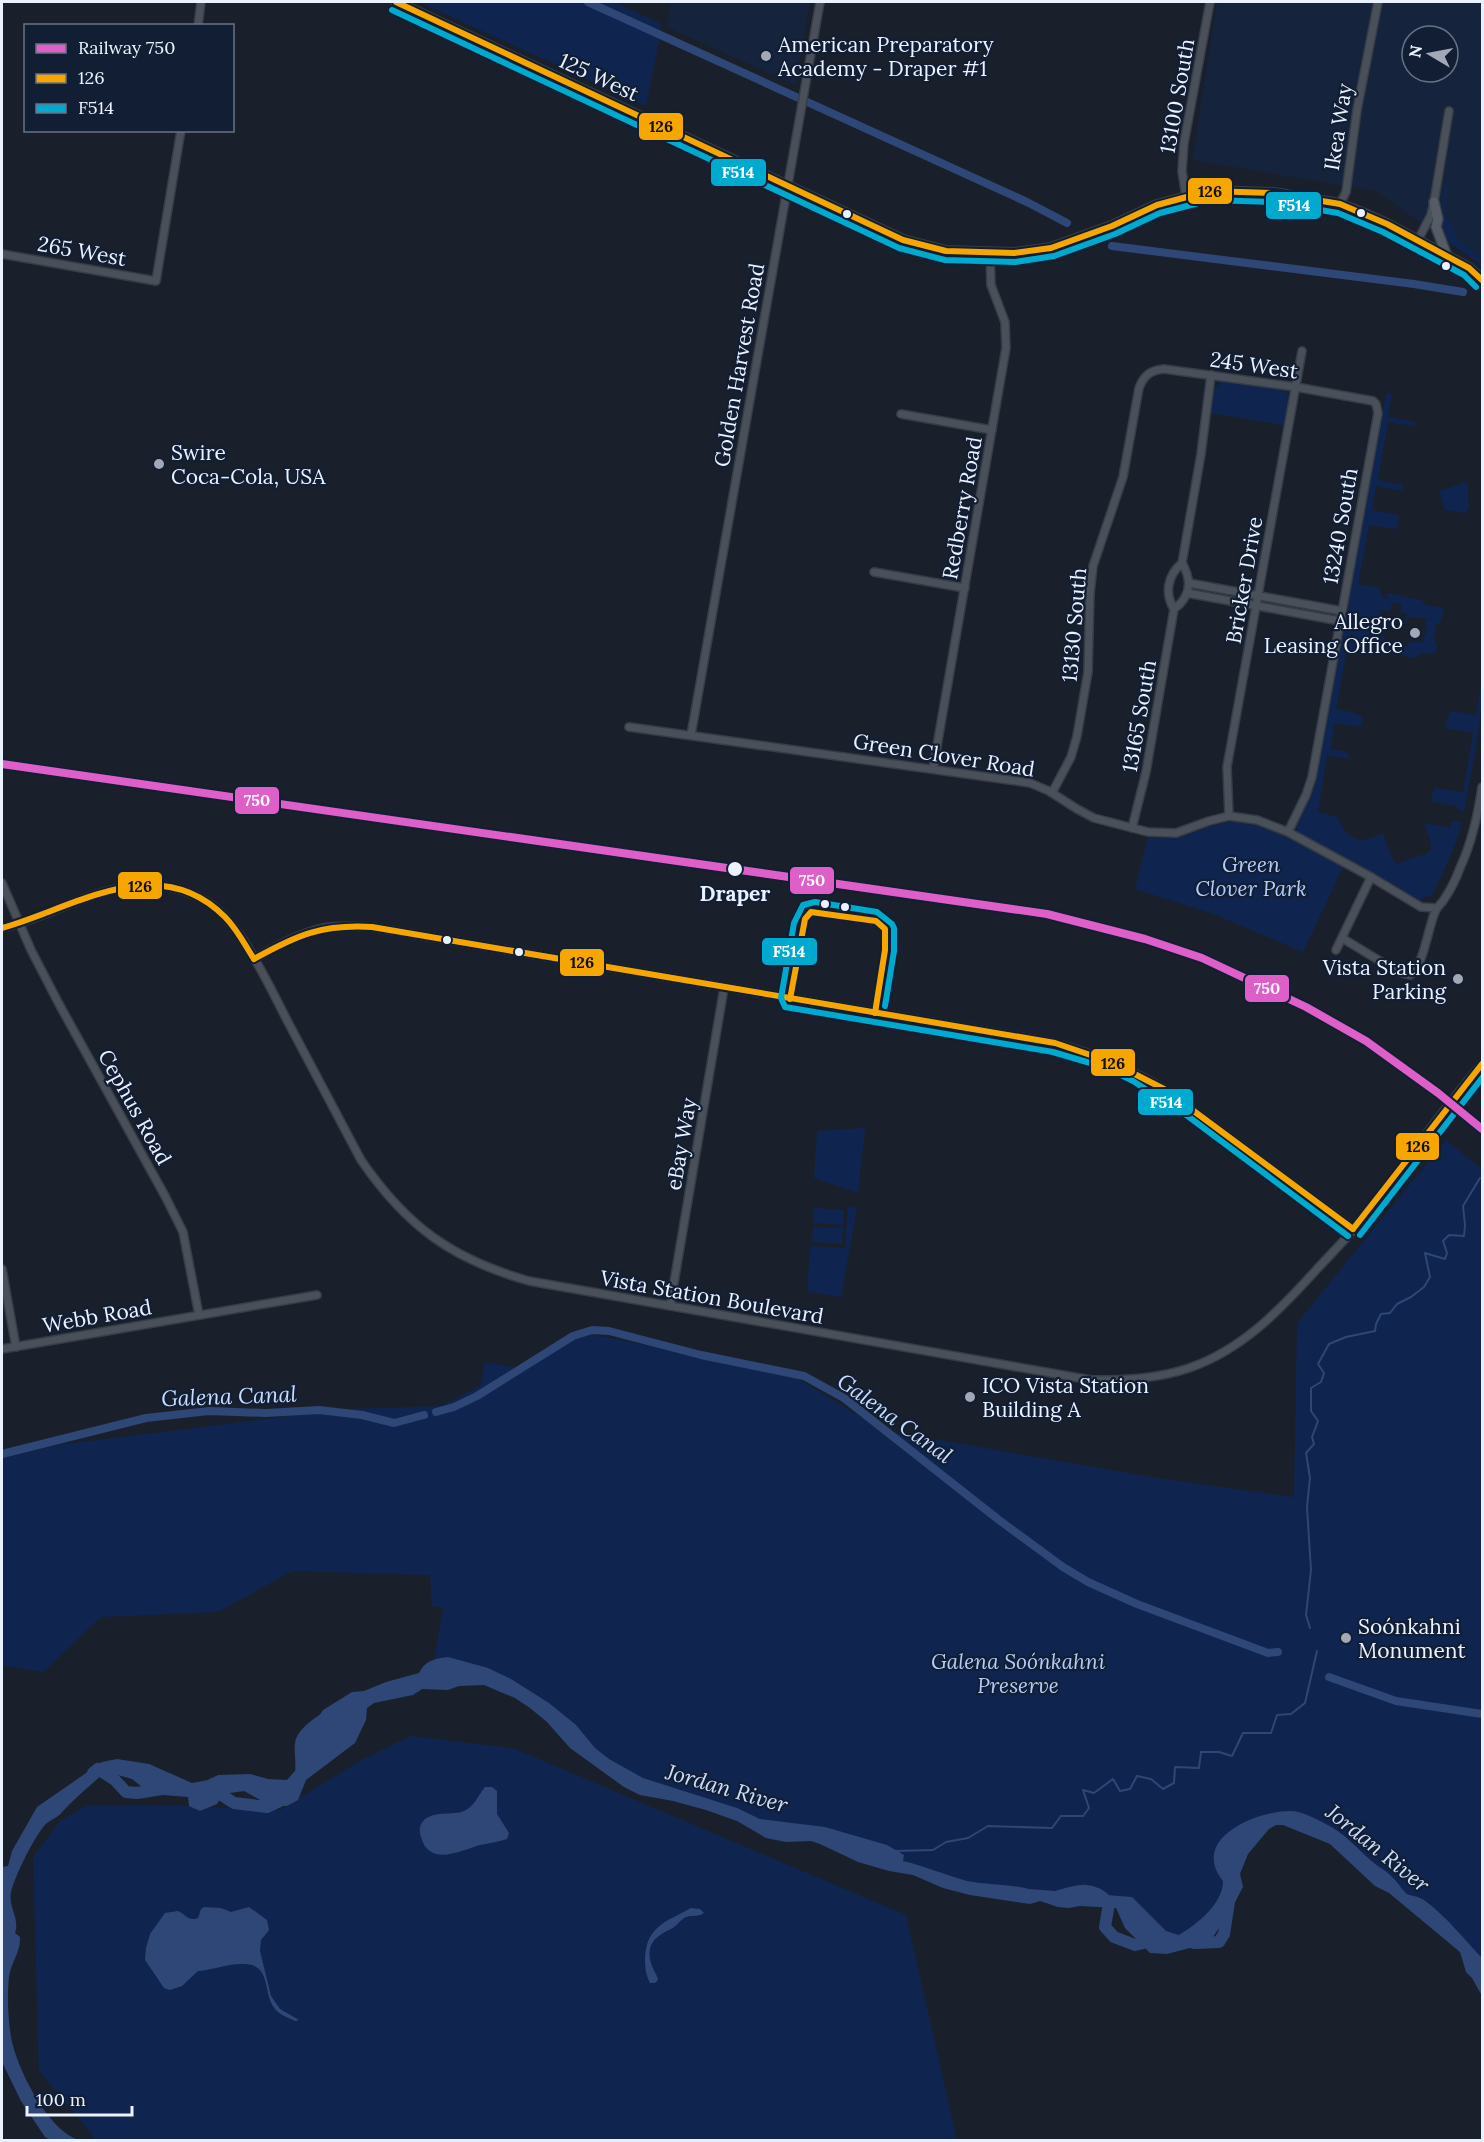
<svg xmlns="http://www.w3.org/2000/svg" width="1484" height="2142" font-family="Lora,serif">
<style>
.built{fill:#16233d;fill-rule:evenodd}
.green{fill:#0f254f;fill-rule:evenodd}
.water{fill:#2e4777}
.lines{fill:none;stroke-linecap:round;stroke-linejoin:round}
.stream{stroke:#2e4777;stroke-width:2}
.canal{stroke:#2e4777;stroke-width:8}
.river{stroke:#2e4777;stroke-width:12}
.minor-casing{stroke:#373d46;stroke-width:10}
.major-casing{stroke:#373d46;stroke-width:12}
.minor{stroke:#4a505a;stroke-width:7}
.major{stroke:#555c68;stroke-width:9}
.bus-1-casing{stroke:#111e34;stroke-width:10}
.bus-2-casing{stroke:#111e34;stroke-width:10}
.bus-1{stroke:#f7a600;stroke-width:6}
.bus-2{stroke:#00a9ce;stroke-width:6}
.rail-1-casing{stroke:#111e34;stroke-width:12}
.rail-1{stroke:#df5fc9;stroke-width:8}
.poi-dot{fill:#a2a8b5;stroke:#111e34;stroke-width:2}
.bus-dot{fill:#ebf2ff;stroke:#111e34;stroke-width:2}
.labels{text-anchor:middle;dominant-baseline:central;stroke-width:4.5;stroke-linejoin:round;paint-order:stroke}
.poi-label{font-size:21px;fill:#ebf2ff;stroke:#111e34;text-anchor:start}
.street-label{font-size:21px;fill:#ebf2ff;stroke:#111e34}
.park-label{font-size:21px;font-style:italic;fill:#b1cbfa;stroke:#111e34}
.stop-label{font-size:21px;font-weight:bold;fill:#ebf2ff;stroke:#111e34}
.water-label{font-size:22px;font-style:italic;fill:#cadcfc;stroke:#111e34}
.line-badge{stroke:#111e34;stroke-width:2}
.badge-label{font-size:16px;text-anchor:middle;font-weight:bold;fill:#fff}
.pale-badge-label{font-size:16px;text-anchor:middle;font-weight:bold;fill:#111}
</style>
<rect width="100%" height="100%" fill="#19202c"/>
<g class="built">
<path d="M 671,2 L 810,2 L 795,85 L 667,27 Z"/>
<path d="M 1217,2 L 1482,2 L 1482,266 L 1376,191 L 1192,160 ZM 1412,36 L 1448,36 L 1448,72 L 1412,72 Z"/>
</g>
<g class="green">
<path d="M 419,2 L 614,2 L 662,24 L 646,106 Z"/>
<path d="M 1446,182 L 1448,183 L 1443,217 L 1448,218 L 1459,241 L 1482,258 L 1482,265 L 1450,243 L 1441,233 L 1444,231 L 1439,220 Z"/>
<path d="M 1224,381 L 1286,391 L 1289,398 L 1284,425 L 1211,413 C 1213,402 1211,385 1224,381 Z"/>
<path d="M 1386,393 L 1392,394 L 1388,417 L 1416,422 L 1413,426 L 1388,422 L 1378,480 L 1403,485 L 1402,491 L 1376,486 L 1372,510 L 1399,515 L 1397,529 L 1369,525 L 1358,584 L 1380,588 L 1381,595 L 1386,600 L 1391,597 L 1386,598 L 1387,593 L 1421,600 L 1426,605 L 1444,608 L 1441,620 L 1437,625 L 1435,623 L 1436,626 L 1434,639 L 1429,642 L 1434,639 L 1437,646 L 1435,654 L 1421,653 L 1415,658 L 1378,650 L 1375,655 L 1347,650 L 1336,709 L 1352,712 L 1363,718 L 1361,727 L 1335,723 L 1330,749 L 1346,752 L 1352,759 L 1327,755 L 1318,812 L 1338,817 L 1339,822 C 1343,825 1343,829 1347,833 C 1358,845 1372,838 1383,833 L 1392,858 L 1397,864 L 1420,855 L 1424,855 L 1431,850 L 1430,837 L 1428,835 L 1424,823 L 1450,828 L 1452,821 L 1462,823 C 1454,849 1444,872 1431,896 L 1424,897 L 1420,901 L 1362,866 L 1299,834 L 1296,827 L 1315,786 ZM 1392,603 L 1402,604 L 1400,613 L 1407,613 L 1405,623 L 1406,623 L 1408,617 L 1431,619 L 1426,620 L 1425,626 L 1427,627 L 1423,642 L 1409,642 L 1408,646 L 1396,645 L 1400,639 L 1396,639 L 1394,648 L 1384,646 L 1385,637 L 1377,635 L 1384,622 L 1380,610 L 1390,611 Z"/>
<path d="M 1467,482 L 1469,508 L 1465,513 L 1445,510 L 1439,491 Z"/>
<path d="M 1482,679 C 1483,724 1472,765 1464,811 L 1458,810 L 1457,806 L 1431,801 L 1434,788 L 1463,792 L 1473,733 L 1445,728 L 1450,711 L 1476,715 Z"/>
<path d="M 1228,822 C 1269,822 1307,849 1343,867 L 1303,952 L 1216,915 L 1135,889 L 1148,837 C 1181,843 1197,828 1228,822 Z"/>
<path d="M 865,1128 L 858,1193 L 814,1178 L 817,1131 Z"/>
<path d="M 1446,1140 L 1482,1169 L 1482,1964 L 1312,1820 L 1256,1821 L 1226,1898 L 1187,1937 L 1164,1937 L 1113,1898 L 1100,1892 L 1088,1891 L 1066,1895 L 992,1888 L 768,1825 L 633,1778 L 493,1674 L 434,1662 L 443,1608 L 432,1606 L 430,1575 L 292,1571 L 218,1612 L 101,1617 L 43,1672 L 2,1665 L 2,1452 L 346,1409 L 441,1406 L 480,1386 L 485,1362 L 517,1368 L 584,1333 L 787,1372 L 882,1430 L 1157,1478 L 1294,1497 L 1297,1323 Z"/>
<path d="M 848,1206 L 857,1208 L 841,1297 L 807,1292 L 810,1246 L 845,1248 Z"/>
<path d="M 814,1208 L 844,1210 L 843,1225 L 814,1223 Z"/>
<path d="M 813,1227 L 843,1228 L 842,1244 L 812,1242 Z"/>
<path d="M 410,1736 L 513,1748 L 906,1915 L 957,2140 L 93,2140 L 94,2137 L 39,2071 L 33,1857 L 61,1820 L 88,1805 L 161,1805 L 280,1810 L 358,1762 Z"/>
</g>
<g class="water">
<path d="M 448,1657 L 488,1668 L 511,1679 L 549,1703 L 576,1725 L 595,1748 L 609,1759 L 643,1778 L 737,1808 L 760,1819 L 825,1827 L 887,1845 L 904,1855 L 903,1861 C 925,1866 945,1875 967,1881 C 988,1885 1009,1884 1029,1889 L 1132,1897 L 1166,1931 L 1179,1935 C 1197,1924 1223,1904 1223,1881 C 1189,1839 1256,1811 1290,1811 C 1302,1811 1314,1818 1324,1823 C 1345,1833 1357,1849 1374,1863 C 1380,1868 1387,1871 1392,1877 C 1397,1881 1402,1890 1407,1894 C 1411,1896 1418,1896 1424,1900 C 1446,1916 1464,1939 1482,1958 L 1482,1996 L 1472,1978 L 1466,1972 L 1460,1952 L 1389,1893 L 1375,1886 L 1330,1844 L 1283,1825 L 1276,1825 L 1269,1829 L 1248,1854 L 1240,1874 L 1243,1887 L 1231,1910 L 1209,1943 L 1167,1954 L 1150,1953 L 1125,1928 L 1116,1908 L 1080,1906 L 1069,1908 L 1058,1907 L 1040,1901 L 1030,1904 L 970,1895 L 943,1888 L 913,1875 L 889,1871 L 858,1862 L 820,1844 L 811,1841 L 786,1842 L 766,1838 L 737,1821 L 706,1810 L 673,1801 L 640,1795 L 624,1787 L 570,1748 L 547,1722 L 530,1708 L 515,1698 L 484,1685 L 459,1686 L 448,1690 L 422,1689 L 413,1695 L 374,1703 L 367,1708 L 366,1720 L 355,1743 L 306,1780 L 298,1800 L 287,1806 L 269,1805 L 244,1791 L 223,1794 L 217,1804 L 200,1811 L 189,1806 L 188,1797 L 151,1794 L 132,1779 L 111,1773 L 104,1773 C 90,1786 76,1797 63,1811 C 58,1818 49,1820 45,1825 C 34,1837 15,1876 11,1892 C 8,1907 20,1918 15,1933 L 20,1937 C 21,1952 11,1962 9,1977 C 7,1995 8,2019 11,2037 C 16,2067 49,2133 80,2140 L 50,2140 L 45,2137 L 21,2101 L 2,2062 L 2,1867 L 8,1866 L 12,1851 L 37,1807 L 102,1762 L 117,1759 L 149,1764 L 192,1783 L 208,1780 L 218,1775 L 250,1774 L 268,1779 L 287,1780 L 301,1764 L 304,1740 L 323,1710 L 352,1692 L 364,1691 L 386,1682 L 419,1673 C 426,1660 434,1659 448,1657 Z"/>
<path d="M 485,1787 L 492,1787 L 497,1791 L 497,1814 L 509,1833 L 507,1839 C 498,1842 489,1843 480,1845 C 460,1851 429,1867 421,1837 C 419,1831 419,1825 424,1820 C 436,1810 452,1816 464,1811 C 475,1806 479,1794 485,1787 Z"/>
<path d="M 204,1907 L 221,1908 L 231,1912 L 249,1907 L 267,1920 L 269,1930 L 261,1940 L 260,1951 L 271,1996 L 280,2009 L 299,2020 L 295,2021 C 289,2018 280,2015 275,2009 C 262,1993 272,1964 244,1964 C 228,1963 213,1970 198,1971 L 182,1986 L 170,1990 L 164,1988 L 145,1960 L 146,1948 L 150,1934 L 165,1913 L 178,1911 C 185,1914 189,1922 198,1918 L 201,1909 Z"/>
<path d="M 691,1908 L 700,1909 L 704,1913 C 699,1917 692,1915 686,1917 C 680,1920 677,1926 671,1929 C 654,1937 645,1945 652,1966 C 654,1972 657,1974 658,1980 L 655,1983 L 650,1983 C 646,1975 645,1968 645,1959 C 646,1927 665,1922 691,1908 Z"/>
</g>
<g class="lines">
<g class="stream">
<path d="M 1310,1628 L 1306,1615 L 1311,1570 L 1307,1507 L 1310,1478 L 1306,1453 L 1314,1444 L 1312,1437 L 1318,1421 L 1311,1411 L 1311,1388 L 1321,1382 L 1324,1373 L 1318,1364 L 1329,1344 L 1346,1337 L 1375,1331 L 1376,1324 L 1381,1314 L 1390,1313 L 1397,1304 L 1411,1297 L 1424,1287 L 1430,1277 L 1425,1253 L 1445,1259 L 1447,1253 L 1443,1241 L 1449,1235 L 1464,1236 L 1465,1225 L 1463,1206 L 1480,1178"/>
<path d="M 894,1851 L 933,1850 L 946,1842 L 968,1838 L 988,1826 L 1052,1828 L 1061,1816 L 1083,1816 L 1089,1808 L 1083,1790 L 1094,1793 L 1113,1779 L 1120,1791 L 1130,1789 L 1137,1776 L 1151,1779 L 1163,1789 L 1174,1783 L 1175,1767 L 1199,1768 L 1201,1752 L 1219,1752 L 1232,1756 L 1243,1733 L 1271,1733 L 1277,1715 L 1291,1714 L 1305,1703 L 1317,1651"/>
</g>
<g class="canal">
<path d="M 588,2 L 1027,202 L 1067,223"/>
<path d="M 1112,246 L 1414,284 L 1463,292"/>
<path d="M 436,1412 L 454,1407 L 477,1396 L 573,1336 L 592,1330 L 609,1331 L 701,1355 L 804,1376 L 844,1398 L 999,1520 L 1063,1567 L 1088,1582 L 1137,1604 L 1268,1653 L 1278,1652"/>
<path d="M 2,1454 L 146,1418 L 209,1411 L 266,1413 L 319,1410 L 362,1415 L 394,1423 L 424,1415"/>
<path d="M 1329,1677 L 1396,1701 L 1482,1714"/>
</g>
<g class="river">
<path d="M 93,1773 L 98,1769 L 115,1780 L 126,1792 L 137,1793 L 162,1789"/>
<path d="M 301,1777 C 304,1743 290,1742 324,1719"/>
<path d="M 213,1784 L 220,1794 L 234,1803 L 267,1807 L 284,1799"/>
<path d="M 1059,1896 C 1080,1890 1093,1886 1109,1903 L 1105,1927 L 1114,1937 L 1135,1945 L 1156,1940"/>
<path d="M 1194,1943 L 1219,1942 L 1224,1934 L 1229,1902"/>
</g>
<defs>
<g id="minor">
<path d="M 198,26 L 201,2"/>
<path d="M 1186,197 L 1182,171 L 1184,143 L 1210,2"/>
<path d="M 1340,204 L 1346,192 L 1357,110 L 1378,2"/>
<path d="M 1418,240 L 1431,215 L 1434,202 L 1449,111"/>
<path d="M 2,254 L 156,281 L 181,130"/>
<path d="M 901,414 L 992,430"/>
<path d="M 1182,563 L 1201,454 L 1211,375"/>
<path d="M 874,572 L 965,588"/>
<path d="M 1189,583 L 1342,611"/>
<path d="M 1187,593 L 1340,621"/>
<path d="M 629,727 L 1030,783 L 1049,791 L 1077,809 L 1094,818 L 1148,832 L 1176,833 L 1209,821 L 1229,816 L 1257,820 L 1288,832 L 1371,877 L 1421,907 L 1436,908"/>
<path d="M 691,735 L 820,2"/>
<path d="M 933,769 L 1006,348 L 1005,322 L 991,285 L 990,253"/>
<path d="M 1052,793 L 1071,757 L 1077,736 L 1088,672 L 1090,593 L 1093,566 L 1123,477 L 1139,388 C 1144,375 1151,370 1164,369 L 1296,387 L 1373,401 L 1376,404 L 1378,413 L 1312,777 L 1306,795 L 1288,832"/>
<path d="M 1229,816 L 1227,767 L 1302,351"/>
<path d="M 1132,828 L 1146,772 L 1174,609 C 1164,593 1168,575 1182,563 C 1192,580 1191,597 1174,609"/>
<path d="M 2,883 L 31,950 L 59,1004 L 165,1196 L 183,1232 L 199,1315"/>
<path d="M 2,928 C 47,918 88,890 136,886 C 162,883 187,889 209,903 C 243,926 270,988 289,1024 C 313,1069 337,1115 361,1160 C 407,1227 452,1259 529,1281 L 1091,1380 C 1124,1380 1157,1379 1189,1368 C 1242,1350 1281,1309 1317,1269 C 1329,1256 1342,1243 1354,1229 C 1398,1175 1436,1117 1482,1064"/>
<path d="M 1342,938 L 1398,972 L 1410,975 C 1423,968 1428,928 1435,912 C 1437,907 1440,905 1443,901 C 1450,891 1456,879 1460,868 C 1472,842 1478,815 1482,787"/>
<path d="M 1336,950 L 1371,877"/>
<path d="M 254,959 C 275,947 300,933 324,928 C 340,925 357,926 372,927 L 1055,1043 C 1095,1054 1129,1068 1164,1089 L 1353,1229"/>
<path d="M 2,1269 L 16,1347"/>
<path d="M 670,1306 L 724,988"/>
<path d="M 2,1349 L 317,1295"/>
</g>
<g id="major">
<path d="M 396,2 L 903,240 L 946,251 L 1014,253 L 1051,248 L 1112,226 L 1157,205 L 1209,191 L 1274,193 L 1340,204 L 1365,214 L 1387,224 L 1469,268 L 1482,280"/>
<path d="M 1434,202 L 1438,219 L 1436,227 L 1447,256"/>
</g>
</defs>
<use href="#minor" class="minor-casing"/>
<use href="#major" class="major-casing"/>
<use href="#minor" class="minor"/>
<use href="#major" class="major"/>
<defs>
<g id="bus-1">
<path d="M 396,2 L 903,240 L 946,251 L 1014,253 L 1051,248 L 1112,226 L 1157,205 L 1209,191 L 1274,193 L 1340,204 L 1387,224 L 1469,268 L 1482,280"/>
<path d="M 2,928 C 74,908 158,849 225,917 C 237,929 245,945 254,959"/>
<path d="M 254,959 C 297,935 322,924 372,927 L 1055,1043 L 1111,1062 L 1164,1089 L 1353,1229"/>
<path d="M 790,999 L 805,919 L 811,912 L 876,921 L 885,929 L 885,950 L 875,1013"/>
<path d="M 1353,1229 L 1482,1064"/>
</g>
<g id="bus-2">
<path d="M 392,10 L 899,248 L 945,260 L 1015,262 L 1054,256 L 1115,234 L 1160,213 L 1210,200 L 1273,202 L 1338,213 L 1383,232 L 1464,275 L 1476,287"/>
<path d="M 885,1006 L 894,951 L 894,928 L 892,924 L 877,912 L 815,902 L 803,905 L 794,923 L 781,998 L 785,1007 L 1053,1052 L 1107,1068 L 1133,1081 L 1189,1117 L 1348,1236"/>
<path d="M 1360,1235 L 1482,1078"/>
</g>
</defs>
<use href="#bus-1" class="bus-1-casing"/>
<use href="#bus-2" class="bus-2-casing"/>
<use href="#bus-1" class="bus-1"/>
<use href="#bus-2" class="bus-2"/>
<defs>
<path id="rail-1" d="M 2,764 L 1047,914 L 1145,939 L 1202,958 L 1306,1007 L 1366,1041 L 1438,1093 L 1482,1129"/>
</defs>
<use href="#rail-1" class="rail-1-casing"/>
<use href="#rail-1" class="rail-1"/>
</g>
<g class="poi-dot">
<circle cx="766" cy="56" r="6"/>
<circle cx="159" cy="464" r="6"/>
<circle cx="1415" cy="633" r="6"/>
<circle cx="1458" cy="979" r="6"/>
<circle cx="970" cy="1397" r="6"/>
<circle cx="1346" cy="1638" r="6"/>
</g>
<g class="bus-dot">
<circle cx="1361" cy="213" r="5"/>
<circle cx="847" cy="214" r="5"/>
<circle cx="1446" cy="266" r="5"/>
<circle cx="735" cy="869" r="8"/>
<circle cx="825" cy="904" r="5"/>
<circle cx="845" cy="907" r="5"/>
<circle cx="447" cy="940" r="5"/>
<circle cx="519" cy="952" r="5"/>
</g>
<g class="labels">
<g class="poi-label">
<text x="778" y="44">American Preparatory<tspan x="778" dy="24">Academy - Draper #1</tspan></text>
<text x="171" y="452">Swire<tspan x="171" dy="24">Coca-Cola, USA</tspan></text>
<text x="1403" y="621" text-anchor="end">Allegro<tspan x="1403" dy="24">Leasing Office</tspan></text>
<text x="1446" y="967" text-anchor="end">Vista Station<tspan x="1446" dy="24">Parking</tspan></text>
<text x="982" y="1385">ICO Vista Station<tspan x="982" dy="24">Building A</tspan></text>
<text x="1358" y="1626">Soónkahni<tspan x="1358" dy="24">Monument</tspan></text>
</g>
<g class="street-label">
<text transform="translate(599 77) rotate(25)">125 West</text>
<text transform="translate(1177 96) rotate(-80)">13100 South</text>
<text transform="translate(1338 127) rotate(-81)">Ikea Way</text>
<text transform="translate(82 251) rotate(10)">265 West</text>
<text transform="translate(739 365) rotate(-80)">Golden Harvest Road</text>
<text transform="translate(1254 365) rotate(8)">245 West</text>
<text transform="translate(962 508) rotate(-80)">Redberry Road</text>
<text transform="translate(1340 526) rotate(-80)">13240 South</text>
<text transform="translate(1244 580) rotate(-80)">Bricker Drive</text>
<text transform="translate(1074 625) rotate(-85)">13130 South</text>
<text transform="translate(1139 716) rotate(-80)">13165 South</text>
<text transform="translate(944 755) rotate(9)">Green Clover Road</text>
<text transform="translate(135 1107) rotate(61)">Cephus Road</text>
<text transform="translate(681 1144) rotate(-80)">eBay Way</text>
<text transform="translate(712 1297) rotate(10)">Vista Station Boulevard</text>
<text transform="translate(97 1316) rotate(-10)">Webb Road</text>
</g>
<g class="park-label">
<text x="1251" y="864">Green<tspan x="1251" dy="24">Clover Park</tspan></text>
<text x="1018" y="1661">Galena Soónkahni<tspan x="1018" dy="24">Preserve</tspan></text>
</g>
<g class="stop-label">
<text x="735" y="893">Draper</text>
</g>
<g class="water-label">
<text transform="translate(229 1396) rotate(-2)">Galena Canal</text>
<text transform="translate(895 1418) rotate(36)">Galena Canal</text>
<text transform="translate(727 1788) rotate(16)">Jordan River</text>
<text transform="translate(1378 1848) rotate(39)">Jordan River</text>
</g>
</g>
<g class="line-badge">
<rect x="638" y="112" width="46" height="29" rx="6" fill="#f7a600"/>
<rect x="710" y="158" width="57" height="29" rx="6" fill="#00a9ce"/>
<rect x="1187" y="177" width="46" height="28" rx="6" fill="#f7a600"/>
<rect x="1265" y="191" width="57" height="29" rx="6" fill="#00a9ce"/>
<rect x="234" y="786" width="46" height="29" rx="6" fill="#df5fc9"/>
<rect x="789" y="866" width="46" height="29" rx="6" fill="#df5fc9"/>
<rect x="117" y="871" width="46" height="29" rx="6" fill="#f7a600"/>
<rect x="761" y="937" width="57" height="29" rx="6" fill="#00a9ce"/>
<rect x="559" y="948" width="46" height="29" rx="6" fill="#f7a600"/>
<rect x="1244" y="974" width="46" height="29" rx="6" fill="#df5fc9"/>
<rect x="1090" y="1048" width="46" height="29" rx="6" fill="#f7a600"/>
<rect x="1137" y="1088" width="57" height="28" rx="6" fill="#00a9ce"/>
<rect x="1395" y="1132" width="45" height="29" rx="6" fill="#f7a600"/>
</g>
<g class="badge-label">
<text x="738" y="178">F514</text>
<text x="1294" y="211">F514</text>
<text x="257" y="806">750</text>
<text x="812" y="886">750</text>
<text x="789" y="957">F514</text>
<text x="1267" y="994">750</text>
<text x="1166" y="1108">F514</text>
</g>
<g class="pale-badge-label">
<text x="661" y="132">126</text>
<text x="1210" y="197">126</text>
<text x="140" y="892">126</text>
<text x="582" y="968">126</text>
<text x="1113" y="1069">126</text>
<text x="1418" y="1152">126</text>
</g>
<rect width="1484" height="2142" fill="none" stroke="#ebf2ff" stroke-width="6"/>
<rect x="24" y="24" width="210" height="108" fill="#111e34" stroke="#687385" stroke-width="1.5"/>
<rect x="36" y="44" width="30" height="9" fill="#df5fc9" stroke="#687385" stroke-width="1.5"/>
<text x="78" y="54" font-size="18" fill="#ebf2ff">Railway 750</text>
<rect x="36" y="74" width="30" height="9" fill="#f7a600" stroke="#687385" stroke-width="1.5"/>
<text x="78" y="84" font-size="18" fill="#ebf2ff">126</text>
<rect x="36" y="104" width="30" height="9" fill="#00a9ce" stroke="#687385" stroke-width="1.5"/>
<text x="78" y="114" font-size="18" fill="#ebf2ff">F514</text>
<g transform="translate(1430 54) rotate(280)"><circle r="28" fill="#111e34" stroke="#687385" stroke-width="1.5"/>
<path d="M0-4.5L10 22L0 15L-10 22Z" fill="#a2a8b5"/>
<text y="-9" font-size="16" font-weight="bold" text-anchor="middle" fill="#ebf2ff">N</text>
</g>
<path d="M27 2106v9h105v-9" fill="none" stroke="#ebf2ff" stroke-width="3"/>
<text x="36" y="2106" font-size="18" fill="#ebf2ff" stroke="#111e34" stroke-width="4.5" paint-order="stroke">100 m</text>
</svg>
